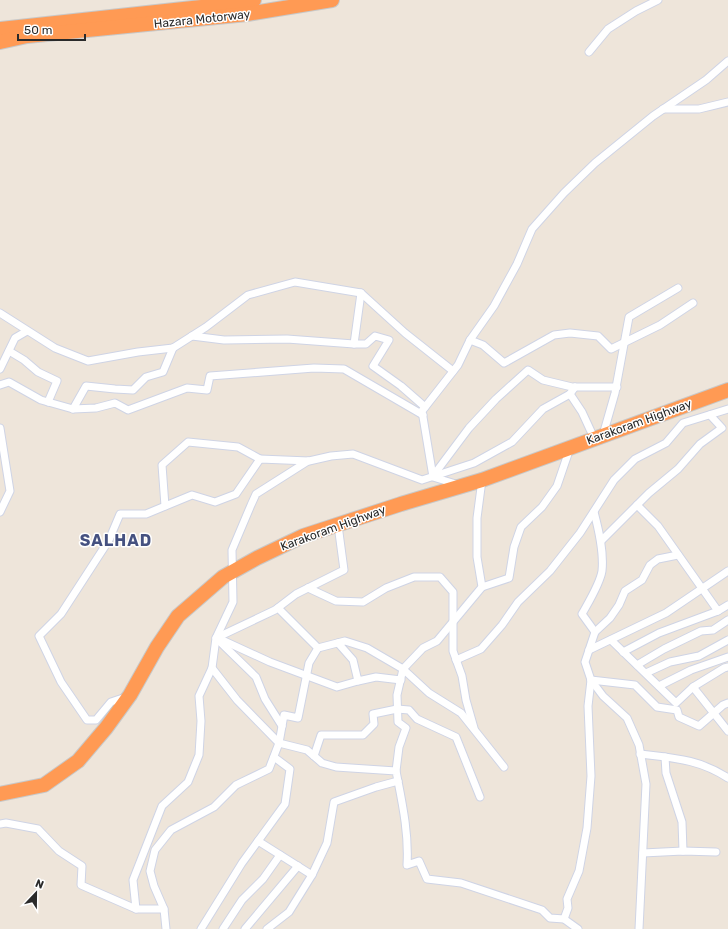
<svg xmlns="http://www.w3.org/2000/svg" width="728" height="929" font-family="Rubik,sans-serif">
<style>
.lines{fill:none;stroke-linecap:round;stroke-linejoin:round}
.street-casing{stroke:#cfd4e5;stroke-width:9}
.highway-casing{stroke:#c8c8c8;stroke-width:16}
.street{stroke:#fff;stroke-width:7}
.highway{stroke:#ff9a54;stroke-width:14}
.labels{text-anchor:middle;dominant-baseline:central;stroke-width:3;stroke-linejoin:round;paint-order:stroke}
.street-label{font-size:12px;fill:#2a2a2a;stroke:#fff}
.district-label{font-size:16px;font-weight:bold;letter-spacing:1px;fill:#455180;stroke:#fff}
</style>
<rect width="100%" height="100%" fill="#eee5da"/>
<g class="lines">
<defs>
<g id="street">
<path d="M 589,52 L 608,29 L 636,11 L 658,0"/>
<path d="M 663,109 L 699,109 L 728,102"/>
<path d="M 361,293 L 354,344 L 366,344 L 375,336 L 389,340 L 373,366 L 401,386 L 425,407"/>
<path d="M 0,313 L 55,348 L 88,361 L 138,352 L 173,348 L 206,327 L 248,295 L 295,282 L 361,293 L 405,333 L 453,371"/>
<path d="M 192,336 L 224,340 L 287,339 L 354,344"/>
<path d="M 470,340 L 483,345 L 504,363 L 554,335 L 570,333 L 598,336 L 611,349 L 660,325 L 693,303"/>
<path d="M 9,351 L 24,360 L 38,372 L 57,381 L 48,402"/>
<path d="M 0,369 L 15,338 L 27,331"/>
<path d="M 0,385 L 9,382 L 41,400 L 73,409 L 86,386 L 115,389 L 133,390 L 146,377 L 163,372 L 173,348"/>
<path d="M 570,394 L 582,412 L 594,438"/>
<path d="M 73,409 L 96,408 L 115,403 L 128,410 L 187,388 L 207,390 L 210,376 L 314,368 L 344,369 L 423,415"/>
<path d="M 0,428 L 10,491 L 0,512"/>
<path d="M 603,435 L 615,393 L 629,317 L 678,288"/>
<path d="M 308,461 L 256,494 L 251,505 L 232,550 L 233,602 L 216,638 L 212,668 L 237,700 L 279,743 L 307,750 L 322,763 L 336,767 L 396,771 C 402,802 409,833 407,865 L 419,861 L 427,879 L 461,883 L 542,910 L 550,918 L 564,919 L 578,929"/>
<path d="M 433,476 L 469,428 L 496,399 L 528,370 L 543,380 L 572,387 L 617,387"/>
<path d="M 459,485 L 433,477 L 422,411 L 458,365 L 470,340 L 494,306 L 517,264 L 532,229 L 564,193 L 595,163 L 653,116 L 706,80 L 728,61"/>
<path d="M 637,505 L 658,526 L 718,611 L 728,605"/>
<path d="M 165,506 L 162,465 L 188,442 L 238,447 L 260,459"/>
<path d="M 601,541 L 649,493 L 678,469 L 700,444 L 722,428 L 710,415"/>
<path d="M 482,587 L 509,578 L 514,547 L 521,527 L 542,507 L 557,486 L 570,448"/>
<path d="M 308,588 L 336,601 L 363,602 L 386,588 L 414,577 L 440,577 L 453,592 L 453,651 L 462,676 L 466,700 L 474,728"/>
<path d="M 278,608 L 318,648"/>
<path d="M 595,632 L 610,618 L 619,605 L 625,591 L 642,580 L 650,565 L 658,559 L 678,555"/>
<path d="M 222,640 L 270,662 L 337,687 L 358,681"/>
<path d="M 611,640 L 676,703 L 693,687 L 724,668 L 728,667"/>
<path d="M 338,643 L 353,660 L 358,681 L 376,677 L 401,680"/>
<path d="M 589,650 L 666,613 L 728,571"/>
<path d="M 623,652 L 659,633 L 718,611"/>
<path d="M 456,660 L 481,649 L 502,625 L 518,602 L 550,571 L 580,533 L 614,480 L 635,459 L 666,443 L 683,423 L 728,409"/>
<path d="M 637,665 L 664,649 L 701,631 L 713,630 L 728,620"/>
<path d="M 646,673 L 670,662 L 699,656 L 728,640"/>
<path d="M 591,680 L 603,696 L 627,718 L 639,745 L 646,784 L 639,929"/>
<path d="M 591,680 L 635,685 L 657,707 L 677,710 L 679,717 L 699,726 L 723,705 L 728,703"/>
<path d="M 659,686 L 691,670 L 728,657"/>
<path d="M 693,687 L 728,731"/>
<path d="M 126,697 L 111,702 L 96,720 L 87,720 L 61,682 L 39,636 L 61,614 L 109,540 L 120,514 L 146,514 L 192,495 L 215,502 L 236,494 L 260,459 L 309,461 L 331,456 L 353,454 L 422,480 L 474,463 L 512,442 L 543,409 L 570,394 L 575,387"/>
<path d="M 282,726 L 265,699 L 256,677 L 216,638 L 275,610 L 296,594 L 344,570 L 338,525"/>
<path d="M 640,754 C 673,758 699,759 728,778"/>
<path d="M 314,756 L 321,735 L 363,735 L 374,724 L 373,714 L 397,709 L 409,710 L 417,719 L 456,737 L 480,797"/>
<path d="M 665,757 L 666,773 L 682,822 L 683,851"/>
<path d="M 396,771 L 399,747 L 406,728 L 398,722 L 397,695 L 403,669 L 423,648 L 437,641 L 482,587 L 477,557 L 477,518 L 482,480"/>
<path d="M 0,824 L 6,823 L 38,829 L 59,851 L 82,866 L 81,885 L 136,909 L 164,909"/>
<path d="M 258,841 L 312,875"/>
<path d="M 643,853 L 683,851 L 716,852"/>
<path d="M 136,909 L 133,880 L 162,806 L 188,782 L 199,755 L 201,721 L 199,696 L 212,668"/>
<path d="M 564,919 L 568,908 L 567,899 L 579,871 L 587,828 L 591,776 L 588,706 L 591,680 L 585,662 L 595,632 L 582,614 C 588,603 600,584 602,571 C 604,552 599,531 594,512"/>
<path d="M 166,929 L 164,909 L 154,886 L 150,871 L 155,850 L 171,830 L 214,807 L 236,785 L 269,769 L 279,743 L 284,715 L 298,718 L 309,663 L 318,648 L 345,641 L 367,648 L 403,669 L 429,693 L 461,713 L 504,767"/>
<path d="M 201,929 L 242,863 L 285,804 L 290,769 L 274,757"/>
<path d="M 223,929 L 242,900 L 263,879 L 280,855"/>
<path d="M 245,929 L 298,866"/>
<path d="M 267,929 L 289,912 L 312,875 L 327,843 L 334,802 L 376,787 L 398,781"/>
</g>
<g id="highway">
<path d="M 0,29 L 238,3 L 254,0"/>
<path d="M 0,42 L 27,36 L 247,14 L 332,0"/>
<path d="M 0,794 L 44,785 L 78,761 L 106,728 L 130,695 L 157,647 L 178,616 L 223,577 L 257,558 L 303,536 L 401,504 L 482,480 L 728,390"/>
</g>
</defs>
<use href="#street" class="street-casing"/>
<use href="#highway" class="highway-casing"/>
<use href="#street" class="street"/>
<use href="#highway" class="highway"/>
</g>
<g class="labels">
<g class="street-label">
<text transform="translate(202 19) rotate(-6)">Hazara Motorway</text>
<text transform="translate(639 422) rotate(-20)">Karakoram Highway</text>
<text transform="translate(333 528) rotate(-20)">Karakoram Highway</text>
</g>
<g class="district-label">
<text x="116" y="540">SALHAD</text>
</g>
</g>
<g transform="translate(36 893) rotate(22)" stroke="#ffffff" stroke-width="3" paint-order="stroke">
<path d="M0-3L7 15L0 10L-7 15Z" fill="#2a2a2a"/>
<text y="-6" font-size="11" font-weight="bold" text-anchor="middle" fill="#2a2a2a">N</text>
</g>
<path d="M18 34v6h67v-6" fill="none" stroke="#2a2a2a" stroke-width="2"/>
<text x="24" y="34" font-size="12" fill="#2a2a2a" stroke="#ffffff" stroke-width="3" paint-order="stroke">50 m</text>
</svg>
